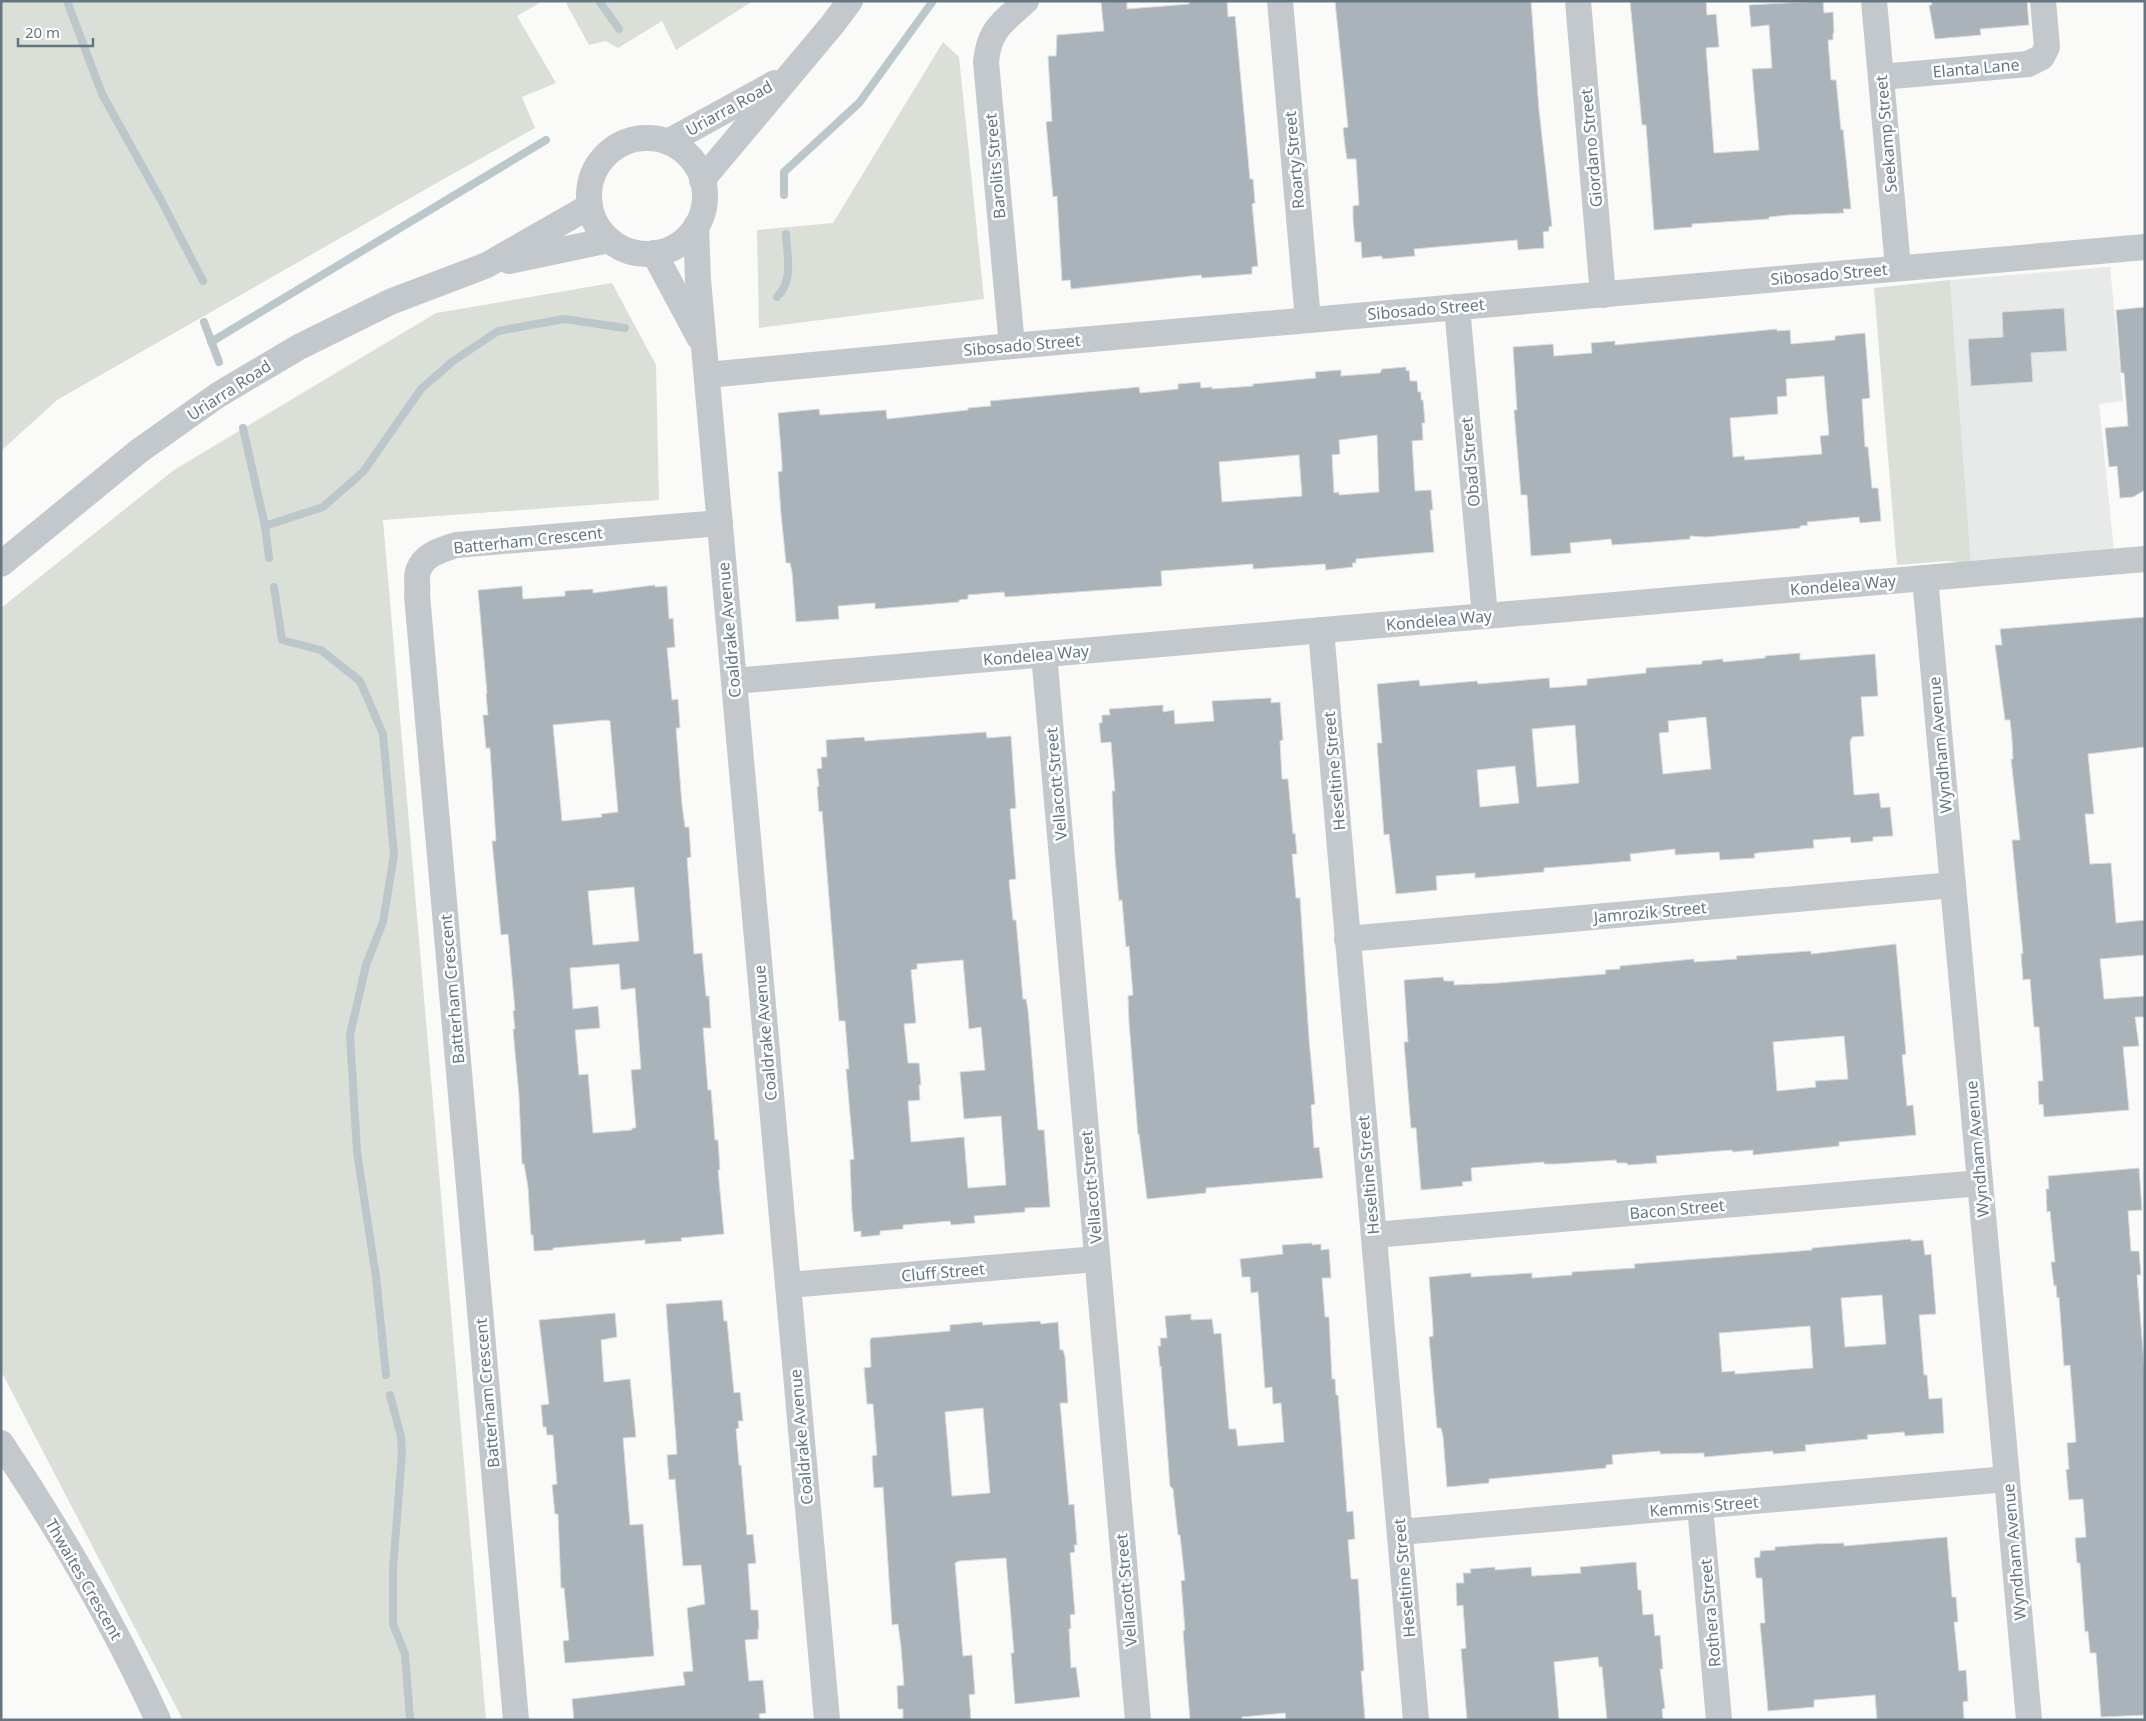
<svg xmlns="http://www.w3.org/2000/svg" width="2146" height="1721" font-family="'Noto Sans',sans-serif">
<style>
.built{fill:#e8e9e9}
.green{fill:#dadfd7}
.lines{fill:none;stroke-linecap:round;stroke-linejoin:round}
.stream{stroke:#bbc7cb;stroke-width:8}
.building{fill:#aab3b9;stroke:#dcdcda;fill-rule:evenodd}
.minor{stroke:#c3c8cc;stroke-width:26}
.labels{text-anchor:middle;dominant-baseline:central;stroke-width:5;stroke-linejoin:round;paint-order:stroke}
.street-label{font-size:16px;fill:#657683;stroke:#fff}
</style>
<rect width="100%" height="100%" fill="#fafaf8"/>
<path class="built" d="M 2110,267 L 2123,401 L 2099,404 L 2114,550 L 1971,563 L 1950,280 Z"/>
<g class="green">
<path d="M 1,1 L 543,1 L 517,16 L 556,83 L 522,97 L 535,128 L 433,185 L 57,400 L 1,451 Z"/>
<path d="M 565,1 L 753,1 L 676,50 L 662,21 L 618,48 L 606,41 L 589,45 Z"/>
<path d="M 943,42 L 959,57 L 984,299 L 759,328 L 757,230 L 833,223 Z"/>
<path d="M 1950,280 L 1971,563 L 1947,561 L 1897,565 L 1874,288 Z"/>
<path d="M 612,283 L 656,365 L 659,500 L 383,520 L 486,1720 L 183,1720 L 1,1371 L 1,608 L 174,470 L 436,313 Z"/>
</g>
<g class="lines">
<g class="stream">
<path d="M 67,1 L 102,94 L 161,200 L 203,281"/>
<path d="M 599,1 L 619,29"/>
<path d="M 784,195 L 784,172 L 859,103 L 933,1"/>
<path d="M 777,297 C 794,280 787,256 786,234"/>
<path d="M 204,322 L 219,362"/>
<path d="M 211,342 L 546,140"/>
<path d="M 243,428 L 265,526"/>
<path d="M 269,558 L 265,526 L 323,507 L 363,472 L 421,389 L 453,361 L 498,331 L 564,319 L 625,328"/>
<path d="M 274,587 L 282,640 L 321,650 L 360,681 L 383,734 L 394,855 L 383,922 L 366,965 L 350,1035 L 357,1152 L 376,1277 L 386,1375"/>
<path d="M 390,1395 L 401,1437 L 402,1453 L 393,1569 L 393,1624 L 405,1654 L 410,1720"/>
</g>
</g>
<g class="building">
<path d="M 1127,1 L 1127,9 L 1189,4 L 1189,2 L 1199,1 L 1227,1 L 1228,17 L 1235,16 L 1250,179 L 1253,179 L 1255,203 L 1252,204 L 1258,266 L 1252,267 L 1252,274 L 1202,278 L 1201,275 L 1071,289 L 1070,280 L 1062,281 L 1057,196 L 1053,197 L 1046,122 L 1052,121 L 1048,56 L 1056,56 L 1057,35 L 1104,31 L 1101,2 Z"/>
<path d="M 1335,1 L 1531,1 L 1539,110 L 1552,226 L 1549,227 L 1549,231 L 1543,232 L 1544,248 L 1518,250 L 1517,240 L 1414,249 L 1415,256 L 1382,259 L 1382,256 L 1362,258 L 1361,242 L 1355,242 L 1353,219 L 1353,206 L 1359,205 L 1356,159 L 1347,159 L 1345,146 L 1343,128 L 1348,127 Z"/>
<path d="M 1630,1 L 1706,1 L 1707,15 L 1716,14 L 1719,47 L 1706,48 L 1714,153 L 1759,150 L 1752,69 L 1772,68 L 1769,25 L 1751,27 L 1749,5 L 1823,1 L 1824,13 L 1833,12 L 1834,33 L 1833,33 L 1833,40 L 1828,40 L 1831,80 L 1836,80 L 1841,130 L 1843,129 L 1851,209 L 1843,209 L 1844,213 L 1788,215 L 1769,217 L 1769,219 L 1692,224 L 1692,227 L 1654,230 L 1646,125 L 1642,125 Z"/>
<path d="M 1931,1 L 2027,1 L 2029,25 L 1980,29 L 1981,35 L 1935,39 L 1929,5 L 1932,5 Z"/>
<path d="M 2145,307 L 2145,490 L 2133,497 L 2120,498 L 2117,466 L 2109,467 L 2105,428 L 2128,426 L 2124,373 L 2121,373 L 2116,310 Z"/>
<path d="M 2064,308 L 2067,351 L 2031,353 L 2033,382 L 1971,386 L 1968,339 L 2003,337 L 2002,312 Z"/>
<path d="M 1777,329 L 1777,331 L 1790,330 L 1791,344 L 1835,340 L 1835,336 L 1865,333 L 1870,398 L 1862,399 L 1865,447 L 1868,447 L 1872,488 L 1878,488 L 1881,521 L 1860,523 L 1859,517 L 1807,522 L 1808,525 L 1800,526 L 1800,528 L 1706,537 L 1690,536 L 1690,539 L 1653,542 L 1612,545 L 1611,539 L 1570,543 L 1571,553 L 1531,556 L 1527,495 L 1521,495 L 1514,410 L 1517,410 L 1513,347 L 1553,344 L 1554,356 L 1592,353 L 1591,343 L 1615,341 L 1615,345 ZM 1824,376 L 1829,435 L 1820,436 L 1822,454 L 1745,460 L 1744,456 L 1733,457 L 1730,418 L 1778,414 L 1777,397 L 1787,396 L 1786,379 Z"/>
<path d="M 1406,367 L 1406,371 L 1409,370 L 1410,381 L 1417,381 L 1418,392 L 1421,392 L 1421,400 L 1423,400 L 1425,423 L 1422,423 L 1423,440 L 1412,441 L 1415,491 L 1431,490 L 1433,510 L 1430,510 L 1434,552 L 1356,559 L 1356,563 L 1352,563 L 1353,567 L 1326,570 L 1325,564 L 1253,569 L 1253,564 L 1161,571 L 1162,586 L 1005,597 L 1004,592 L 968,595 L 968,599 L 959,600 L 959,602 L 875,609 L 875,603 L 838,606 L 839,619 L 796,622 L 792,572 L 790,563 L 786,563 L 781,514 L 778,472 L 782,471 L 782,463 L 778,413 L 819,409 L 820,415 L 886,410 L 887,419 L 968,410 L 968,408 L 991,406 L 990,401 L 1139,387 L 1140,393 L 1178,389 L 1178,384 L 1200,382 L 1201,388 L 1212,387 L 1212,389 L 1253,386 L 1253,384 L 1316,378 L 1315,372 L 1341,370 L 1341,376 L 1380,373 L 1382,369 ZM 1377,435 L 1379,492 L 1339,495 L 1339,492 L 1334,493 L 1332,455 L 1340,454 L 1339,440 ZM 1299,455 L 1302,496 L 1222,502 L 1219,462 Z"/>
<path d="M 655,585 L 655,587 L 667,586 L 669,619 L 673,618 L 675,647 L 667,648 L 672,700 L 678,699 L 680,728 L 676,728 L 682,805 L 685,827 L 689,827 L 691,857 L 687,858 L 694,954 L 702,953 L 706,996 L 709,996 L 711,1028 L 703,1028 L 708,1090 L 711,1090 L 715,1140 L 718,1140 L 720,1170 L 718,1170 L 724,1234 L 681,1238 L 682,1241 L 645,1244 L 645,1240 L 553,1248 L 553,1250 L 534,1251 L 533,1235 L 531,1235 L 528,1187 L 524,1164 L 522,1164 L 519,1096 L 513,1029 L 515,1029 L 513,1011 L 515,1010 L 508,934 L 501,935 L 492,841 L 496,841 L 490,748 L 486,748 L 483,715 L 488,715 L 486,694 L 487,693 L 478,590 L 522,586 L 523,599 L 565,596 L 565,591 L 593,589 L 593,593 ZM 606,720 L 610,721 L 618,812 L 601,814 L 602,817 L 562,821 L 553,725 ZM 634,887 L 639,941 L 593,945 L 588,891 ZM 619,964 L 621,990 L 635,988 L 641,1069 L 631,1070 L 636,1128 L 632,1128 L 632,1130 L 593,1133 L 588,1074 L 579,1075 L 575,1030 L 600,1028 L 598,1006 L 573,1009 L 570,968 Z"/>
<path d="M 2145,617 L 2145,747 L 2088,754 L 2094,814 L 2085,814 L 2090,864 L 2111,863 L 2116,923 L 2145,920 L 2145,955 L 2100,959 L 2104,999 L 2145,996 L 2145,1017 L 2135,1017 L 2139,1046 L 2123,1047 L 2129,1110 L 2044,1117 L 2043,1104 L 2039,1105 L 2038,1081 L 2043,1081 L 2039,1027 L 2034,1027 L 2030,979 L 2023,980 L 2021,954 L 2023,953 L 2012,840 L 2020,840 L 2011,759 L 2013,759 L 2012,739 L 2010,720 L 2005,720 L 1995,645 L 2002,645 L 2000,629 Z"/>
<path d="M 1800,653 L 1800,660 L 1875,654 L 1878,696 L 1861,697 L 1864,736 L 1852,737 L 1850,742 L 1854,795 L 1879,793 L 1881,808 L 1890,807 L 1893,836 L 1873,837 L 1873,841 L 1851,843 L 1850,837 L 1813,840 L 1814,848 L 1757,853 L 1754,854 L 1755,858 L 1720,860 L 1719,852 L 1675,855 L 1675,849 L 1630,854 L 1631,861 L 1557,867 L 1544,868 L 1544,872 L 1475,878 L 1475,873 L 1436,876 L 1437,890 L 1396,894 L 1389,834 L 1384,835 L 1377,743 L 1382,743 L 1377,684 L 1419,680 L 1420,686 L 1477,681 L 1478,684 L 1549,678 L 1550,688 L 1587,685 L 1587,679 L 1646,673 L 1646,668 L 1702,664 L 1702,661 L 1723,659 L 1723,662 L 1765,658 L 1765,656 ZM 1706,717 L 1711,769 L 1663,774 L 1659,733 L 1669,732 L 1668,721 ZM 1575,725 L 1579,783 L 1537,787 L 1532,729 ZM 1515,766 L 1519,803 L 1480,807 L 1477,770 Z"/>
<path d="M 1271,698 L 1271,703 L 1280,702 L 1283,740 L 1280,741 L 1282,779 L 1288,779 L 1293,834 L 1295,833 L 1297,854 L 1292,854 L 1296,898 L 1300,898 L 1309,1039 L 1315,1104 L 1311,1105 L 1314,1148 L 1319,1147 L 1323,1178 L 1206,1188 L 1206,1193 L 1147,1199 L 1139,1134 L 1138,1135 L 1129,1022 L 1128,996 L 1133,995 L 1129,946 L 1126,947 L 1122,900 L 1119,901 L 1115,857 L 1112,791 L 1115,791 L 1111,742 L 1101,743 L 1099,723 L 1102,723 L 1102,715 L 1110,715 L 1109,709 L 1163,705 L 1163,712 L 1174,710 L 1175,724 L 1214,721 L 1212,701 Z"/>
<path d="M 986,732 L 987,738 L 1011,736 L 1016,808 L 1010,809 L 1016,879 L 1009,880 L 1013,920 L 1016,920 L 1023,999 L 1026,999 L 1028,1010 L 1038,1130 L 1044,1130 L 1050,1207 L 1025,1208 L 1025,1212 L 974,1216 L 975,1223 L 951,1225 L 950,1221 L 903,1225 L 903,1229 L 880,1231 L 880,1235 L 861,1237 L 861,1231 L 854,1232 L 852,1211 L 850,1160 L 854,1159 L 846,1069 L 849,1069 L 845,1021 L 839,1021 L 822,811 L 819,812 L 817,787 L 819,786 L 817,769 L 822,768 L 821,757 L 827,757 L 826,740 L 864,737 L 865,741 ZM 963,960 L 969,1029 L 981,1027 L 985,1070 L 960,1072 L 964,1119 L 1001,1116 L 1006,1185 L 968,1188 L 964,1137 L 911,1142 L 908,1101 L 920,1100 L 919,1085 L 921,1085 L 919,1063 L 908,1063 L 904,1024 L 916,1023 L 911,970 L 917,969 L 917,964 Z"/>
<path d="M 1896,944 L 1906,1054 L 1902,1055 L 1907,1106 L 1913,1105 L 1916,1135 L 1839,1142 L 1839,1146 L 1753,1155 L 1753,1150 L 1733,1152 L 1732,1150 L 1656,1156 L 1657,1163 L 1628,1165 L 1627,1163 L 1617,1163 L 1616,1160 L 1556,1164 L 1544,1164 L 1544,1162 L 1471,1168 L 1472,1181 L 1462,1182 L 1463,1186 L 1421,1190 L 1416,1128 L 1411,1128 L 1404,1042 L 1408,1042 L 1404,980 L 1443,977 L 1444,981 L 1454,981 L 1454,985 L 1498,983 L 1606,974 L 1605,970 L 1620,969 L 1620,966 L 1694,959 L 1694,962 L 1737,959 L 1736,956 L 1811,951 L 1811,954 ZM 1844,1036 L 1848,1079 L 1815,1081 L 1816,1087 L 1777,1091 L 1773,1042 Z"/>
<path d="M 2139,1168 L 2142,1210 L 2128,1211 L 2131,1251 L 2139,1251 L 2141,1275 L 2137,1275 L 2145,1376 L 2145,1715 L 2101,1717 L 2096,1653 L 2090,1653 L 2088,1631 L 2085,1632 L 2080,1563 L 2077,1563 L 2075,1538 L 2086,1537 L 2083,1499 L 2069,1500 L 2066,1470 L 2069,1469 L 2067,1443 L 2076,1442 L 2070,1365 L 2064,1366 L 2059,1297 L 2057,1298 L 2056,1285 L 2054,1286 L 2051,1262 L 2055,1262 L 2050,1211 L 2047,1212 L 2046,1189 L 2049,1189 L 2048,1176 Z"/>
<path d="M 1911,1239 L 1911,1241 L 1923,1240 L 1925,1255 L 1931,1254 L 1936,1314 L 1919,1315 L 1924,1375 L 1927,1375 L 1929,1399 L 1942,1398 L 1944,1433 L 1905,1436 L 1904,1432 L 1867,1435 L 1868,1439 L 1805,1445 L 1806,1451 L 1773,1454 L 1773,1451 L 1704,1457 L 1704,1453 L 1660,1454 L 1660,1451 L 1612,1455 L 1613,1464 L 1606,1465 L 1606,1468 L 1489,1479 L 1489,1483 L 1447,1487 L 1443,1436 L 1441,1428 L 1437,1428 L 1429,1337 L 1433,1336 L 1433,1328 L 1429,1277 L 1471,1273 L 1471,1277 L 1532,1273 L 1532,1278 L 1572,1275 L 1572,1272 L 1635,1268 L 1634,1264 L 1812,1250 L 1812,1248 ZM 1882,1295 L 1886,1344 L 1845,1347 L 1841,1298 ZM 1810,1326 L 1813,1368 L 1735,1374 L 1735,1371 L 1722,1372 L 1719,1333 Z"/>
<path d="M 1312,1243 L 1312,1245 L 1321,1244 L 1321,1250 L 1329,1249 L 1331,1278 L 1322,1278 L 1325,1317 L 1329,1317 L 1332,1379 L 1335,1379 L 1336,1395 L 1338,1395 L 1347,1512 L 1353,1511 L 1355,1539 L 1348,1540 L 1351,1579 L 1358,1579 L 1364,1671 L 1361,1671 L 1365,1720 L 1286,1720 L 1285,1713 L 1242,1717 L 1242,1720 L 1190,1720 L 1183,1631 L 1185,1630 L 1181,1581 L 1185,1580 L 1180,1535 L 1178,1535 L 1173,1489 L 1170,1486 L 1161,1366 L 1160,1367 L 1158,1346 L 1161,1346 L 1160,1338 L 1167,1338 L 1165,1316 L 1191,1314 L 1191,1320 L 1212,1319 L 1214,1334 L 1221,1333 L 1229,1429 L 1236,1429 L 1238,1446 L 1284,1442 L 1281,1403 L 1273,1404 L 1272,1387 L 1265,1388 L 1258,1292 L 1251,1293 L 1250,1277 L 1242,1277 L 1240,1259 L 1283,1254 L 1282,1245 Z"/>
<path d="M 722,1300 L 724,1321 L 727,1321 L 734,1393 L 740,1392 L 743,1421 L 738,1421 L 739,1428 L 736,1429 L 739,1465 L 741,1465 L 747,1535 L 753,1534 L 756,1563 L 748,1564 L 751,1610 L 758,1610 L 759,1629 L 758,1629 L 758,1639 L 745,1640 L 749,1681 L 763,1680 L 766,1713 L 759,1714 L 760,1720 L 574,1720 L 572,1699 L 685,1685 L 683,1672 L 693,1671 L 687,1608 L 705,1604 L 701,1565 L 683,1566 L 675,1479 L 669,1480 L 667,1455 L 677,1454 L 666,1304 Z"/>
<path d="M 615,1313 L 617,1337 L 601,1340 L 604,1382 L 630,1379 L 636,1437 L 623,1438 L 630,1525 L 643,1524 L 654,1656 L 565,1663 L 563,1641 L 569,1640 L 564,1588 L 561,1588 L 558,1514 L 555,1514 L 552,1485 L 557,1484 L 553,1435 L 547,1435 L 546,1427 L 543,1427 L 541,1405 L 549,1404 L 539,1320 Z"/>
<path d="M 1040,1321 L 1041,1324 L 1058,1322 L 1060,1350 L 1063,1350 L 1065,1357 L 1068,1403 L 1060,1403 L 1069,1505 L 1074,1504 L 1077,1545 L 1074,1545 L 1075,1552 L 1070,1553 L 1075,1614 L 1070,1615 L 1071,1628 L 1069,1629 L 1071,1668 L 1076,1667 L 1080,1697 L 1015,1704 L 1011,1653 L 1014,1653 L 1006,1558 L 959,1561 L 955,1563 L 963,1656 L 972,1655 L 975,1694 L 969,1695 L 971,1720 L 903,1720 L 903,1709 L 898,1709 L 897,1686 L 904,1685 L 901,1647 L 898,1624 L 892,1625 L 883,1487 L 874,1488 L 872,1456 L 877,1455 L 873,1404 L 867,1404 L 864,1368 L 871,1367 L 870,1341 L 871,1338 L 950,1331 L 950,1325 L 982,1322 L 983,1325 ZM 983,1408 L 990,1493 L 952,1496 L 945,1412 Z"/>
<path d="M 1947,1537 L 1952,1597 L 1956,1597 L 1958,1622 L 1954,1622 L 1959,1671 L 1966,1670 L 1968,1701 L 1963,1702 L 1964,1720 L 1877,1720 L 1875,1695 L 1814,1700 L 1814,1707 L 1768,1711 L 1760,1623 L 1765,1623 L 1762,1578 L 1756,1578 L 1754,1558 L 1760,1557 L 1760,1551 L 1775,1550 L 1775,1547 L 1814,1544 L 1844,1543 L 1844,1546 Z"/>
<path d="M 1636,1562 L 1638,1590 L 1641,1590 L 1643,1615 L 1653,1614 L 1655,1636 L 1660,1635 L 1663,1669 L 1660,1669 L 1665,1708 L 1662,1709 L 1663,1720 L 1607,1720 L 1602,1667 L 1599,1667 L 1598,1657 L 1554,1662 L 1559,1720 L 1467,1720 L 1461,1649 L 1466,1648 L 1463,1605 L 1457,1606 L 1456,1583 L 1464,1583 L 1463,1573 L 1471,1573 L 1470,1569 L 1495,1567 L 1495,1570 L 1531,1567 L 1532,1576 L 1581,1573 L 1580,1567 Z"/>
</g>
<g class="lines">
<g class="minor">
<path d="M 1280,1 L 1308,320"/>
<path d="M 1578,1 L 1603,295"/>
<path d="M 1874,1 L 1898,267"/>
<path d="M 1881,77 L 2028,64 L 2042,57 L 2047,47 L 2043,1"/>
<circle cx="647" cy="196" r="58"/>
<path d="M 668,142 L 775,83"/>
<path d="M 702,180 L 832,25 L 850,1"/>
<path d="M 696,226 L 698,280 L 827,1720"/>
<path d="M 654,253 L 699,337"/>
<path d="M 509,261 L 609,240"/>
<path d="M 1457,307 L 1485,616"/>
<path d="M 1012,346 L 986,62 C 989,29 1003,22 1026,1"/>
<path d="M 707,375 L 1012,346 L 2145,247"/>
<path d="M 1,564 L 139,451 L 218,395 L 299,347 L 390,302 L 487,265 L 590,206"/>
<path d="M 1925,578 L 2029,1720"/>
<path d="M 1321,630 L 1416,1720"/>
<path d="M 1044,654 L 1138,1720"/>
<path d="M 734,681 L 2145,559"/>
<path d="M 1347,939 L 1953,885"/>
<path d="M 1374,1235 L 1980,1183"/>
<path d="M 788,1285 L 1097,1259"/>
<path d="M 1,1443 C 60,1531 114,1624 158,1720"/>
<path d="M 1700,1506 L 1719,1720"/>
<path d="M 1400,1532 L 2007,1479"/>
<path d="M 516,1720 L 417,595 C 418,588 416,577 418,571 C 424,554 441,550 456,545 L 720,523"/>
</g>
</g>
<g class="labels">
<g class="street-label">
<text transform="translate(1976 68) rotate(-5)">Elanta Lane</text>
<text transform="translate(729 108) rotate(-29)">Uriarra Road</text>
<text transform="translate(1886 134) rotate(-95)">Seekamp Street</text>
<text transform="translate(1591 148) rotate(-95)">Giordano Street</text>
<text transform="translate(1294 160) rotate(-95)">Roarty Street</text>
<text transform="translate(995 166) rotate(-95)">Barolits Street</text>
<text transform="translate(1829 274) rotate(-5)">Sibosado Street</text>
<text transform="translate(1426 309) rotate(-5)">Sibosado Street</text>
<text transform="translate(1022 345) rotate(-5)">Sibosado Street</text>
<text transform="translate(229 390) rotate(-33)">Uriarra Road</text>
<text transform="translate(1470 462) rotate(-95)">Obad Street</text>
<text transform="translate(528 540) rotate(-6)">Batterham Crescent</text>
<text transform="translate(1843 585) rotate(-5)">Kondelea Way</text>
<text transform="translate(1439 620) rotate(-5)">Kondelea Way</text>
<text transform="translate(729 630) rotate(-95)">Coaldrake Avenue</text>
<text transform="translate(1036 655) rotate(-5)">Kondelea Way</text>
<text transform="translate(1940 745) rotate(-95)">Wyndham Avenue</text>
<text transform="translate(1334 771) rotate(-95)">Heseltine Street</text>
<text transform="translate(1056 784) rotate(-95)">Vellacott Street</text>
<text transform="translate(1650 912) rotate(-5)">Jamrozik Street</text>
<text transform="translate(452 989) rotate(-95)">Batterham Crescent</text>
<text transform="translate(765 1033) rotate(-95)">Coaldrake Avenue</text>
<text transform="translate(1977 1149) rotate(-95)">Wyndham Avenue</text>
<text transform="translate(1368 1175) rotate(-95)">Heseltine Street</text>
<text transform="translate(1091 1187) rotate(-95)">Vellacott Street</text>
<text transform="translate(1677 1209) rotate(-5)">Bacon Street</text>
<text transform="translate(943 1272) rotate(-5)">Cluff Street</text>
<text transform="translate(487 1393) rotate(-95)">Batterham Crescent</text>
<text transform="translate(801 1437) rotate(-95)">Coaldrake Avenue</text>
<text transform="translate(1704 1506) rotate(-5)">Kemmis Street</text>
<text transform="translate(2014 1552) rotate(-95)">Wyndham Avenue</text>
<text transform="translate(1404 1578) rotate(-95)">Heseltine Street</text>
<text transform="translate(84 1579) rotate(60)">Thwaites Crescent</text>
<text transform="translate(1126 1590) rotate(-95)">Vellacott Street</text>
<text transform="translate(1710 1613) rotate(-95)">Rothera Street</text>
</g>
</g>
<rect width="2146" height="1721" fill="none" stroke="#657683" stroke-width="5"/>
<path d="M18 38v8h75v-8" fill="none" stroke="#657683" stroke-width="2.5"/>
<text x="25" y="38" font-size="15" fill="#657683" stroke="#ffffff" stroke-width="4" paint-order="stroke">20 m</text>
</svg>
